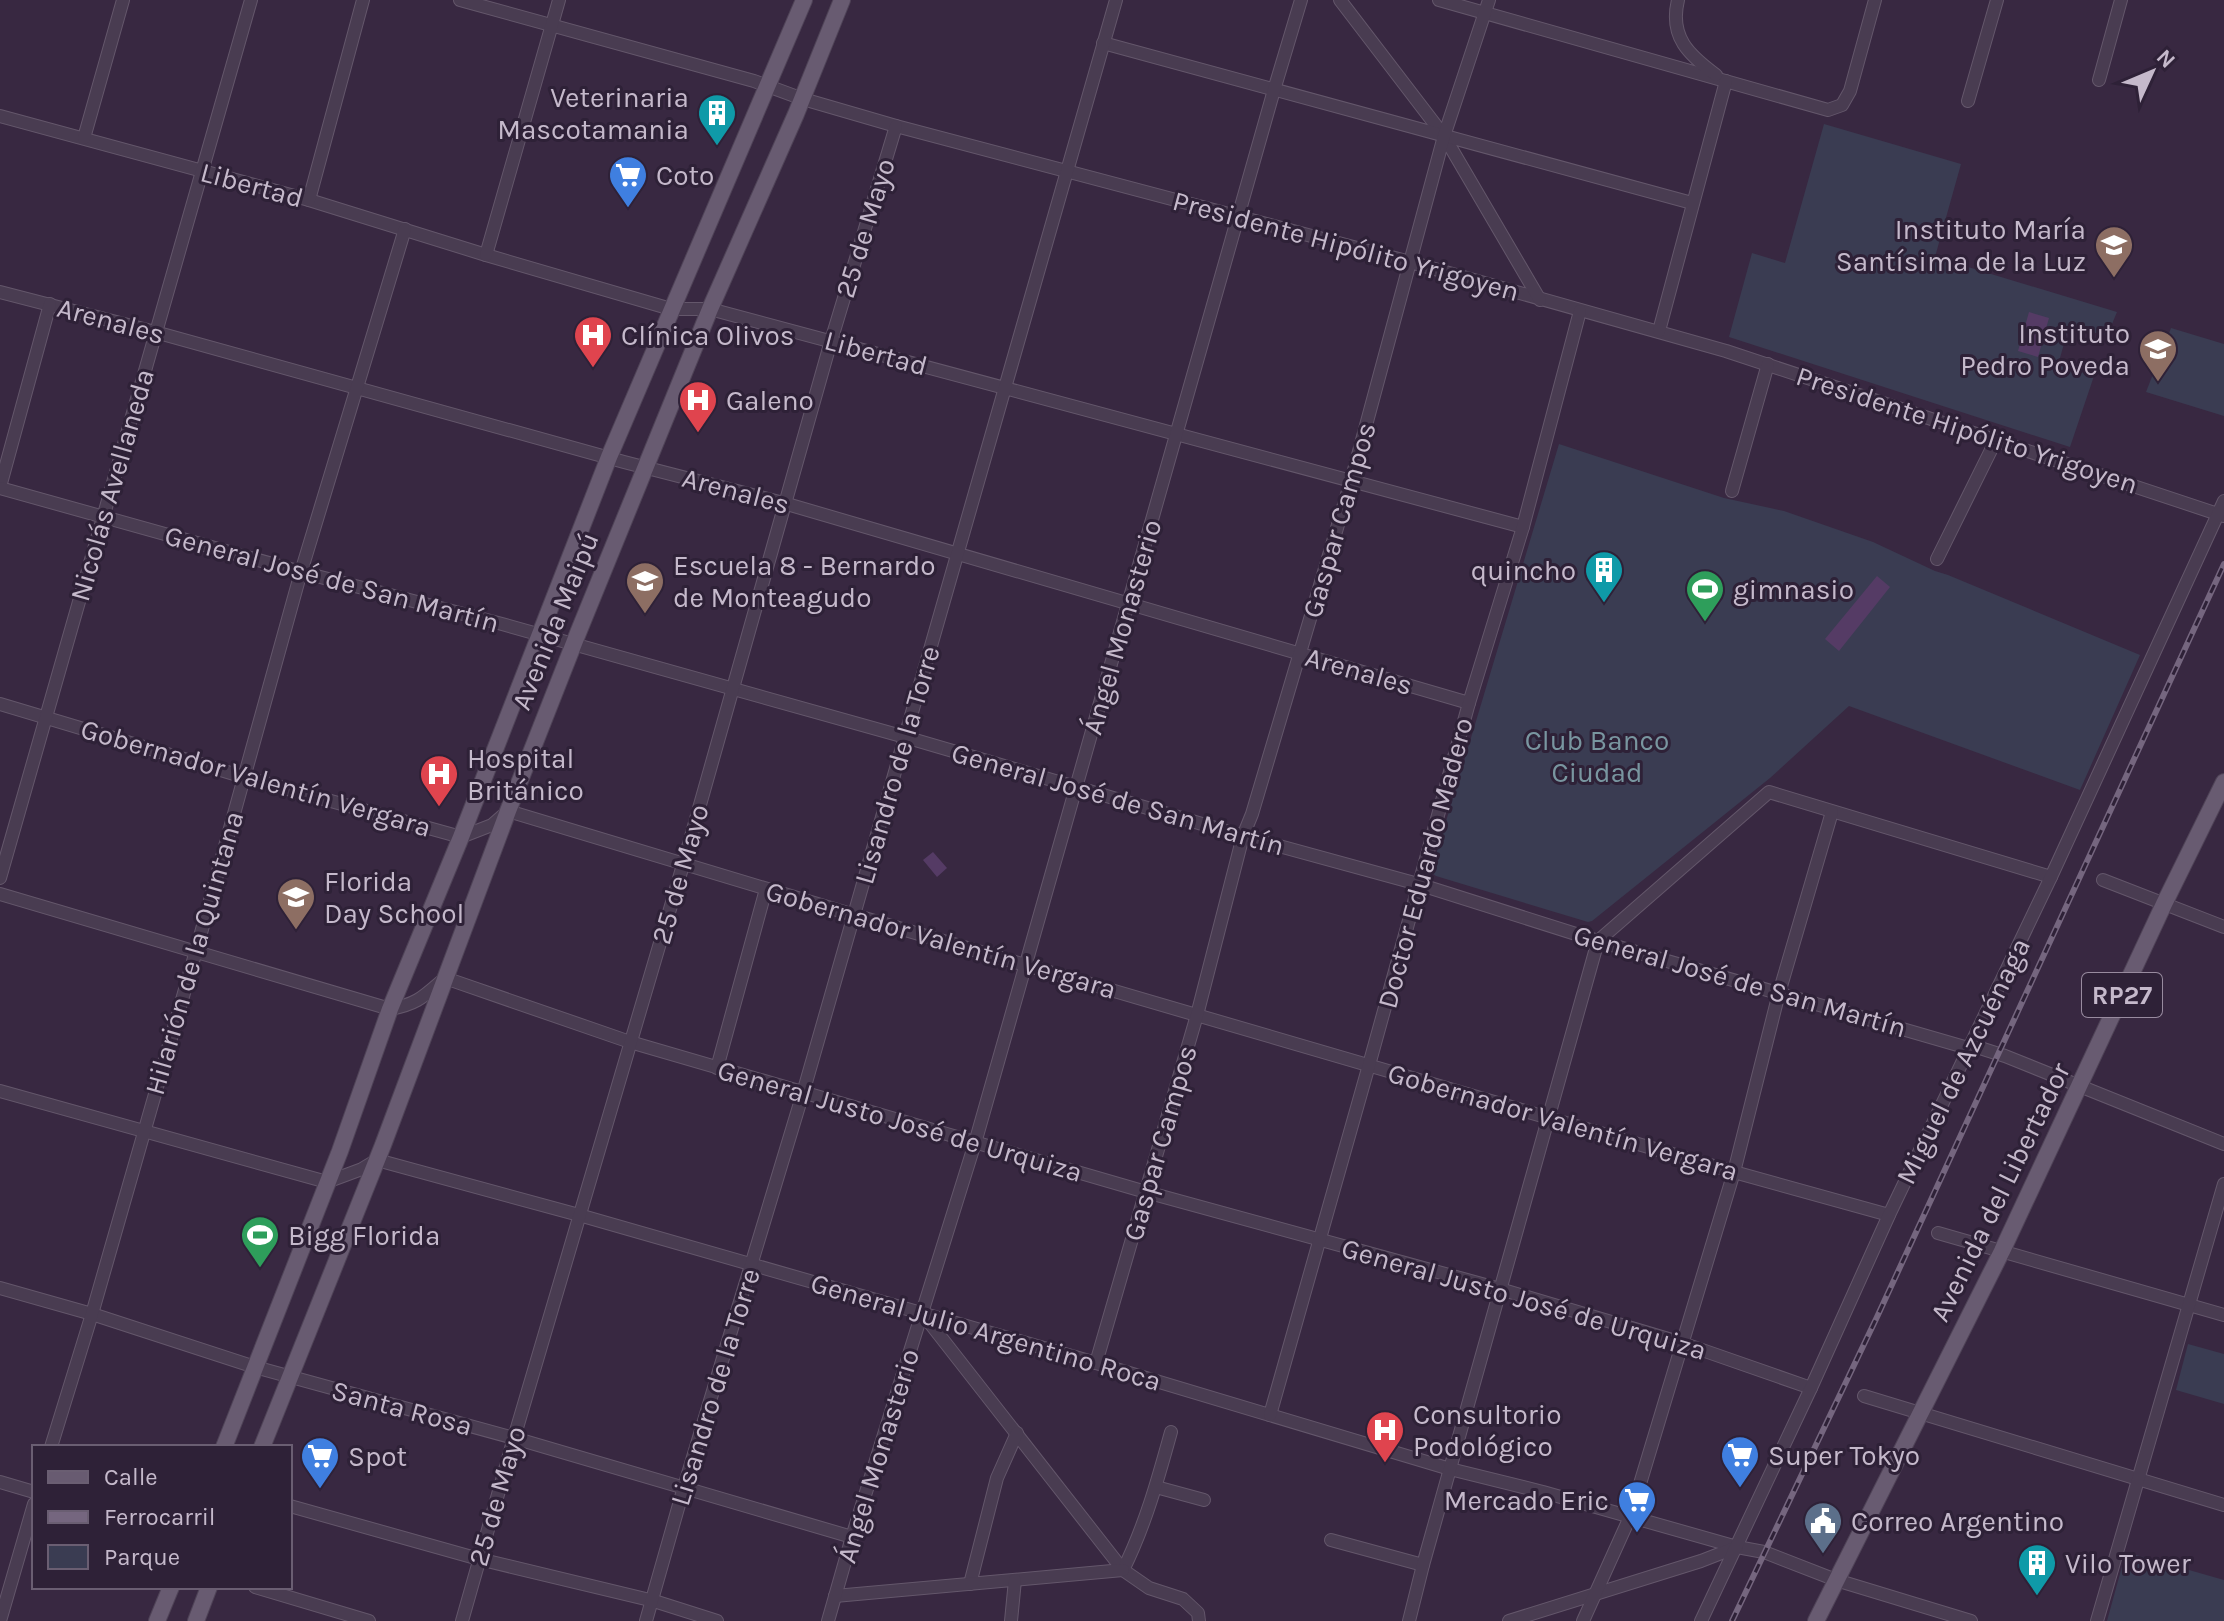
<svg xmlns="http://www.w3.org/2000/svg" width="2224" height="1621" font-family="Karla,sans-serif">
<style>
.green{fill:#3a3c52}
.water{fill:#553b65}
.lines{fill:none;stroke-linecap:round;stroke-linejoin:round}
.minor-casing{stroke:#64576b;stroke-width:14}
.major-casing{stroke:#4f4357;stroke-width:18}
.minor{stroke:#493c51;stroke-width:12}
.major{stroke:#685b71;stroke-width:16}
.rail-casing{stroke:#75667f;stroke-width:6}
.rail{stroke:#2e2137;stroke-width:3;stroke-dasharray:9;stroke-linecap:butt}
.labels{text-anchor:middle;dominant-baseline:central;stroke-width:6;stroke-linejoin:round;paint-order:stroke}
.shield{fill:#2e2137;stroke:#988b9f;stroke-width:2}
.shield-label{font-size:26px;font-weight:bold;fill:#c5b9cb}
.poi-label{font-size:28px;fill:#c5b9cb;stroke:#2e2137;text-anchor:start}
.street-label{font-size:28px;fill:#c5b9cb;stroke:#2e2137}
.park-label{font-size:28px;fill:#7996a0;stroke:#2e2137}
</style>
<rect width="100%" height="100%" fill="#382841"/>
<g class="green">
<path d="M 1824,124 L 1961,164 L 1935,257 L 2117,312 L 2107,336 L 2069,326 L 2058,365 L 2094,376 L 2070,447 L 1729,337 L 1752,253 L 1785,263 Z"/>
<path d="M 2171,328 L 2224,344 L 2224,416 L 2146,392 Z"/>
<path d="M 1559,444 L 1724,498 L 1784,511 L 1873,542 L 1935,571 L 1948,575 L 2140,655 L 2080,790 L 1849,706 L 1770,778 L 1592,921 L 1588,922 L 1436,876 L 1432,873 L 1432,868 Z"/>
<path d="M 2188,1344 L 2224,1354 L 2224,1404 L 2176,1390 Z"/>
<path d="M 2126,1552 L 2224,1580 L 2224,1621 L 2107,1621 Z"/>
</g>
<g class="water">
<path d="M 2029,312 L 2049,318 L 2038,357 L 2018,351 Z"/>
<path d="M 1877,576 L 1890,587 L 1839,651 L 1825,639 Z"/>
<path d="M 933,852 L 947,868 L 937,877 L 923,860 Z"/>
</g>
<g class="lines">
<defs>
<g id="minor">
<path d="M 460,0 L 754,81 L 803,99 L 896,126 L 1410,262 L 1726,351 L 2224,516"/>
<path d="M 1340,0 L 1444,136 L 1540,300"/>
<path d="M 1439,0 L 1828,110 L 1842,105 L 1850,91 L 1875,0"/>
<path d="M 1678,0 C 1669,37 1689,55 1716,75"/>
<path d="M 1103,43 L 1692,203"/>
<path d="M 2099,80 L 2121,0"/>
<path d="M 1968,101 L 1997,0"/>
<path d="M 0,116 L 309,200 L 486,255 L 671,309 L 710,309 L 1523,527"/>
<path d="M 84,138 L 123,0"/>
<path d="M 309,200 L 363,0"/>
<path d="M 486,255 L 559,0"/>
<path d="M 0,292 L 155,332 L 624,462 L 787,504 L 1469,703"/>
<path d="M 1659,331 L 1726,81"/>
<path d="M 0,487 L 50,304"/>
<path d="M 0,488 L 301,572 L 502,624 L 905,737 L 1243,836 L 1418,884 L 1598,941 L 1968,1048 L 1980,1048 L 2005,1056 L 2224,1144"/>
<path d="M 1732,491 L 1768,364"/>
<path d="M 1937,559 L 1996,440"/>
<path d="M 0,704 L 244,777 L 461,837 L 492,825 L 508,811 L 854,915 L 1734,1172 L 1889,1215"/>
<path d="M 0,878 L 251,0"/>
<path d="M 2103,880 L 2224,927"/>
<path d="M 0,894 L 390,1009 C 418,1004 424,996 445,978 L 630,1042 L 1146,1192 L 1500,1289 L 1682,1343 L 1811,1388"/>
<path d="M 717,1068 L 766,889"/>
<path d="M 0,1091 L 327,1182 L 362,1169 L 377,1160 L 579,1215 L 1096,1363 L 1450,1469 L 1543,1492 L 1737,1547 L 1764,1552 L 1836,1580 L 1971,1621"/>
<path d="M 1938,1233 L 2224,1315"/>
<path d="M 0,1288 L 92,1314 L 255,1367 L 514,1438 L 852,1537"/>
<path d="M 922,1313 L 1123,1570 L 1149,1588 L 1183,1599 L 1198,1613 L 1199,1621"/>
<path d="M 1096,1363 L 1197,1015 L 1243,836 L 1252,814 L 1351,481 L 1444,136 L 1489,0"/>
<path d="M 1864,1396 L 2224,1505"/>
<path d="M 1270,1415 L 1369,1065 L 1469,703 L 1523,527 L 1580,311"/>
<path d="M 51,1447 L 92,1314 L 196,951 L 301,572 L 405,229"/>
<path d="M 0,1482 L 34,1492"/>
<path d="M 1156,1487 L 1204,1500"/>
<path d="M 290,1506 L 479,1559 L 654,1601 L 717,1621"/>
<path d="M 1331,1540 L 1423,1565"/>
<path d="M 1123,1570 C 1145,1526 1158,1479 1171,1432"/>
<path d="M 970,1584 L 997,1478 L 1017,1433"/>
<path d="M 255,1587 L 369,1621"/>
<path d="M 835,1596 L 1123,1570"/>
<path d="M 0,1621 L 34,1504"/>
<path d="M 462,1621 L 514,1438 L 683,865 L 831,341 L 896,126"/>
<path d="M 646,1621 L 684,1487 L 803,1093 L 1116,0"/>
<path d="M 828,1621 L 852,1537 L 975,1143 L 1274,90 L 1301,0"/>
<path d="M 1011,1621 L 1015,1580"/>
<path d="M 1409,1621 L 1423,1565 L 1598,941 L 1769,792 L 2051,877"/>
<path d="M 1509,1621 L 1701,1561 L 1737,1547"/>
<path d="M 1583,1621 L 1630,1517 L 1734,1172 L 1779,993 L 1832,812"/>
<path d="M 1701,1621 L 1811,1388 L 1889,1215 L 2051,877 L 2224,501"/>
<path d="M 2097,1621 L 2224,1184"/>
</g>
<g id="major">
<path d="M 224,1447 L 340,1151 L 390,1009 L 461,837 L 609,457 L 804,0"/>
<path d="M 262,1447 L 383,1145 L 508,811 L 578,633 L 710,309 L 796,114 L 842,0"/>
<path d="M 157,1621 L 171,1587"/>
<path d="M 196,1621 L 209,1587"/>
<path d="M 1816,1621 L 2002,1251 L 2164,904 L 2224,782"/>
</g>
</defs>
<use href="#minor" class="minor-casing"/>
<use href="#major" class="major-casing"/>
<use href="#minor" class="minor"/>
<use href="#major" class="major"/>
<defs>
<path id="rail" d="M 1732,1621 L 1877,1317 L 2224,564"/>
</defs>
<use href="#rail" class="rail-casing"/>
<use href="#rail" class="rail"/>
</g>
<defs>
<symbol id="building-pin" viewBox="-11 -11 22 30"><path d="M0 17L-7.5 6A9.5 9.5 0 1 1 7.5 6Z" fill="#0f9aa8" stroke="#2e2137"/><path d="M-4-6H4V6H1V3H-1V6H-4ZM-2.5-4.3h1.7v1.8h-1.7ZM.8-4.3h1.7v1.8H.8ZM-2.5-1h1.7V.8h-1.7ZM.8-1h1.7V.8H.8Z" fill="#fff"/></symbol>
<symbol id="supermarket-pin" viewBox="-11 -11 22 30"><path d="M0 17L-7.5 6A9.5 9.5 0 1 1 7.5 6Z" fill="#3f7fe0" stroke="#2e2137"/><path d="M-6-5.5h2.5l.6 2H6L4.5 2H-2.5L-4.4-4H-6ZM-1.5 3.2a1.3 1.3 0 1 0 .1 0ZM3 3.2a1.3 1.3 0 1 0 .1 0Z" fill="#fff"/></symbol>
<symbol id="school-pin" viewBox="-11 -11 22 30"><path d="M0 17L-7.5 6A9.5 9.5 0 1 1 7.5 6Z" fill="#8d6e63" stroke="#2e2137"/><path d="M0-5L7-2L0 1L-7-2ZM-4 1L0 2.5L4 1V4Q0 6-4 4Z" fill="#fff"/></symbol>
<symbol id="hospital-pin" viewBox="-11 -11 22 30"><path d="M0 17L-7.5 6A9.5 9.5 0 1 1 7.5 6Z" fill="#e0444e" stroke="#2e2137"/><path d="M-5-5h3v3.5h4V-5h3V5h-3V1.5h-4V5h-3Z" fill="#fff"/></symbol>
<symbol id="stadium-pin" viewBox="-11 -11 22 30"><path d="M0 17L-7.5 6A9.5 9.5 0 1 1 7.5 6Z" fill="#2e9e5b" stroke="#2e2137"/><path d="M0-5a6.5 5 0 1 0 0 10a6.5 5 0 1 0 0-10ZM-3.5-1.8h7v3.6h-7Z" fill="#fff"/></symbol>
<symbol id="civic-pin" viewBox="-11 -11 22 30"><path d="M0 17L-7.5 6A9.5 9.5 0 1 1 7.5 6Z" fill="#5c6f8a" stroke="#2e2137"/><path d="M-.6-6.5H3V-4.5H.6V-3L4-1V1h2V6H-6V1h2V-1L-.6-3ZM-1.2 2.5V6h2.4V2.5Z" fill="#fff"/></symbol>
</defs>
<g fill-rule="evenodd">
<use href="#building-pin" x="695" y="91" width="44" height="60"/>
<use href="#supermarket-pin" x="606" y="153" width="44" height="60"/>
<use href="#school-pin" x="2092" y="223" width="44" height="60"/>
<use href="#hospital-pin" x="571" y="313" width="44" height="60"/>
<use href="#school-pin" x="2136" y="327" width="44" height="60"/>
<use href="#hospital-pin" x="676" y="378" width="44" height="60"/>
<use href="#building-pin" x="1582" y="548" width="44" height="60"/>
<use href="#school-pin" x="623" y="559" width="44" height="60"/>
<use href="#stadium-pin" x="1683" y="567" width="44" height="60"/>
<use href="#hospital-pin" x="417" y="752" width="44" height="60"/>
<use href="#school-pin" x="274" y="875" width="44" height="60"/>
<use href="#stadium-pin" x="238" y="1213" width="44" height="60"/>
<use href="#hospital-pin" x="1363" y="1408" width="44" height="60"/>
<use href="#supermarket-pin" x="1718" y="1433" width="44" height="60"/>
<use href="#supermarket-pin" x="298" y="1434" width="44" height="60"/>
<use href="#supermarket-pin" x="1615" y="1478" width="44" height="60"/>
<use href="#civic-pin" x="1801" y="1499" width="44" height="60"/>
<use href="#building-pin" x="2015" y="1541" width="44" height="60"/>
</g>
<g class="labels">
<rect class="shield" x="2082" y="973" width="80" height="44" rx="6"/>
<g class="shield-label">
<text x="2122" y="995">RP27</text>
</g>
<g class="poi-label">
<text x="689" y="97" text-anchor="end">Veterinaria<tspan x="689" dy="32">Mascotamania</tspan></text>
<text x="656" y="175">Coto</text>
<text x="2086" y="229" text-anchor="end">Instituto María<tspan x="2086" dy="32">Santísima de la Luz</tspan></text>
<text x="2130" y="333" text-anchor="end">Instituto<tspan x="2130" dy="32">Pedro Poveda</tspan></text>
<text x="621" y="335">Clínica Olivos</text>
<text x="726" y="400">Galeno</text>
<text x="673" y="565">Escuela 8 - Bernardo<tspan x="673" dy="32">de Monteagudo</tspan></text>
<text x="1576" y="570" text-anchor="end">quincho</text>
<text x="1733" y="589">gimnasio</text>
<text x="467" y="758">Hospital<tspan x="467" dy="32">Británico</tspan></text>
<text x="324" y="881">Florida<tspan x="324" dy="32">Day School</tspan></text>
<text x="288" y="1235">Bigg Florida</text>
<text x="1413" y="1414">Consultorio<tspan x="1413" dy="32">Podológico</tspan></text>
<text x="1768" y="1455">Super Tokyo</text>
<text x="348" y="1456">Spot</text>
<text x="1609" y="1500" text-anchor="end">Mercado Eric</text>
<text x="1851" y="1521">Correo Argentino</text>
<text x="2065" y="1563">Vilo Tower</text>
</g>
<g class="street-label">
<text transform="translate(252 185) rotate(15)">Libertad</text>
<text transform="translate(865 228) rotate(-73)">25 de Mayo</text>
<text transform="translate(1346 246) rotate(15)">Presidente Hipólito Yrigoyen</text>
<text transform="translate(111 321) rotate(15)">Arenales</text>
<text transform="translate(876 353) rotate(15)">Libertad</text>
<text transform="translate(1967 430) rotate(18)">Presidente Hipólito Yrigoyen</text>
<text transform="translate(112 485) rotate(-74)">Nicolás Avellaneda</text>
<text transform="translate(736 491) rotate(15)">Arenales</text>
<text transform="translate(1339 520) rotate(-74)">Gaspar Campos</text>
<text transform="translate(332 579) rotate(15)">General José de San Martín</text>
<text transform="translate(555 621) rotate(-68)">Avenida Maipú</text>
<text transform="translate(1122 627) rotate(-74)">Ángel Monasterio</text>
<text transform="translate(1359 671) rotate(16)">Arenales</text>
<text transform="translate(897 765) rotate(-74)">Lisandro de la Torre</text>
<text transform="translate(256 778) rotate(16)">Gobernador Valentín Vergara</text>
<text transform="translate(1118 799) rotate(16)">General José de San Martín</text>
<text transform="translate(1425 863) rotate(-75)">Doctor Eduardo Madero</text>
<text transform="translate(680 874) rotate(-74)">25 de Mayo</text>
<text transform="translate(941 940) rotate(16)">Gobernador Valentín Vergara</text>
<text transform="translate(194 953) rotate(-74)">Hilarión de la Quintana</text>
<text transform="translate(1740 981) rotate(16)">General José de San Martín</text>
<text transform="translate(1963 1061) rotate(-64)">Miguel de Azcuénaga</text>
<text transform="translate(900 1121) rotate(16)">General Justo José de Urquiza</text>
<text transform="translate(1563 1122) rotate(16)">Gobernador Valentín Vergara</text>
<text transform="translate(1160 1143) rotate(-74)">Gaspar Campos</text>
<text transform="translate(2000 1192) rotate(-64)">Avenida del Libertador</text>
<text transform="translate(1524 1299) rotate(16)">General Justo José de Urquiza</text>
<text transform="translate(986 1332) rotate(16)">General Julio Argentino Roca</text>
<text transform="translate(715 1387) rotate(-73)">Lisandro de la Torre</text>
<text transform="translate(402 1408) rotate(15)">Santa Rosa</text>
<text transform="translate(878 1456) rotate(-73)">Ángel Monasterio</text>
<text transform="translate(497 1496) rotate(-74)">25 de Mayo</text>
</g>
<g class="park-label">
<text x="1597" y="740">Club Banco<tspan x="1597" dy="32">Ciudad</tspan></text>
</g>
</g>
<rect x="32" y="1445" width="260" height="144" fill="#2e2137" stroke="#6a5e72" stroke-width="2"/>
<rect x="48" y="1471" width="40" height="12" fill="#685b71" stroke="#6a5e72" stroke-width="2"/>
<text x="104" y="1485" font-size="24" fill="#c5b9cb">Calle</text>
<rect x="48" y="1511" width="40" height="12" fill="#75667f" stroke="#6a5e72" stroke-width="2"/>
<text x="104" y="1525" font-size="24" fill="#c5b9cb">Ferrocarril</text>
<rect x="48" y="1545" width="40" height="24" fill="#3a3c52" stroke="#6a5e72" stroke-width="2"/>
<text x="104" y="1565" font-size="24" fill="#c5b9cb">Parque</text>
<g transform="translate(2152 72) rotate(46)" stroke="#2e2137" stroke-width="6" paint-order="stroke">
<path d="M0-6L14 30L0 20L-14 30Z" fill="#c5b9cb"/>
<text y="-12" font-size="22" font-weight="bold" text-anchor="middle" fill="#c5b9cb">N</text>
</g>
</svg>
